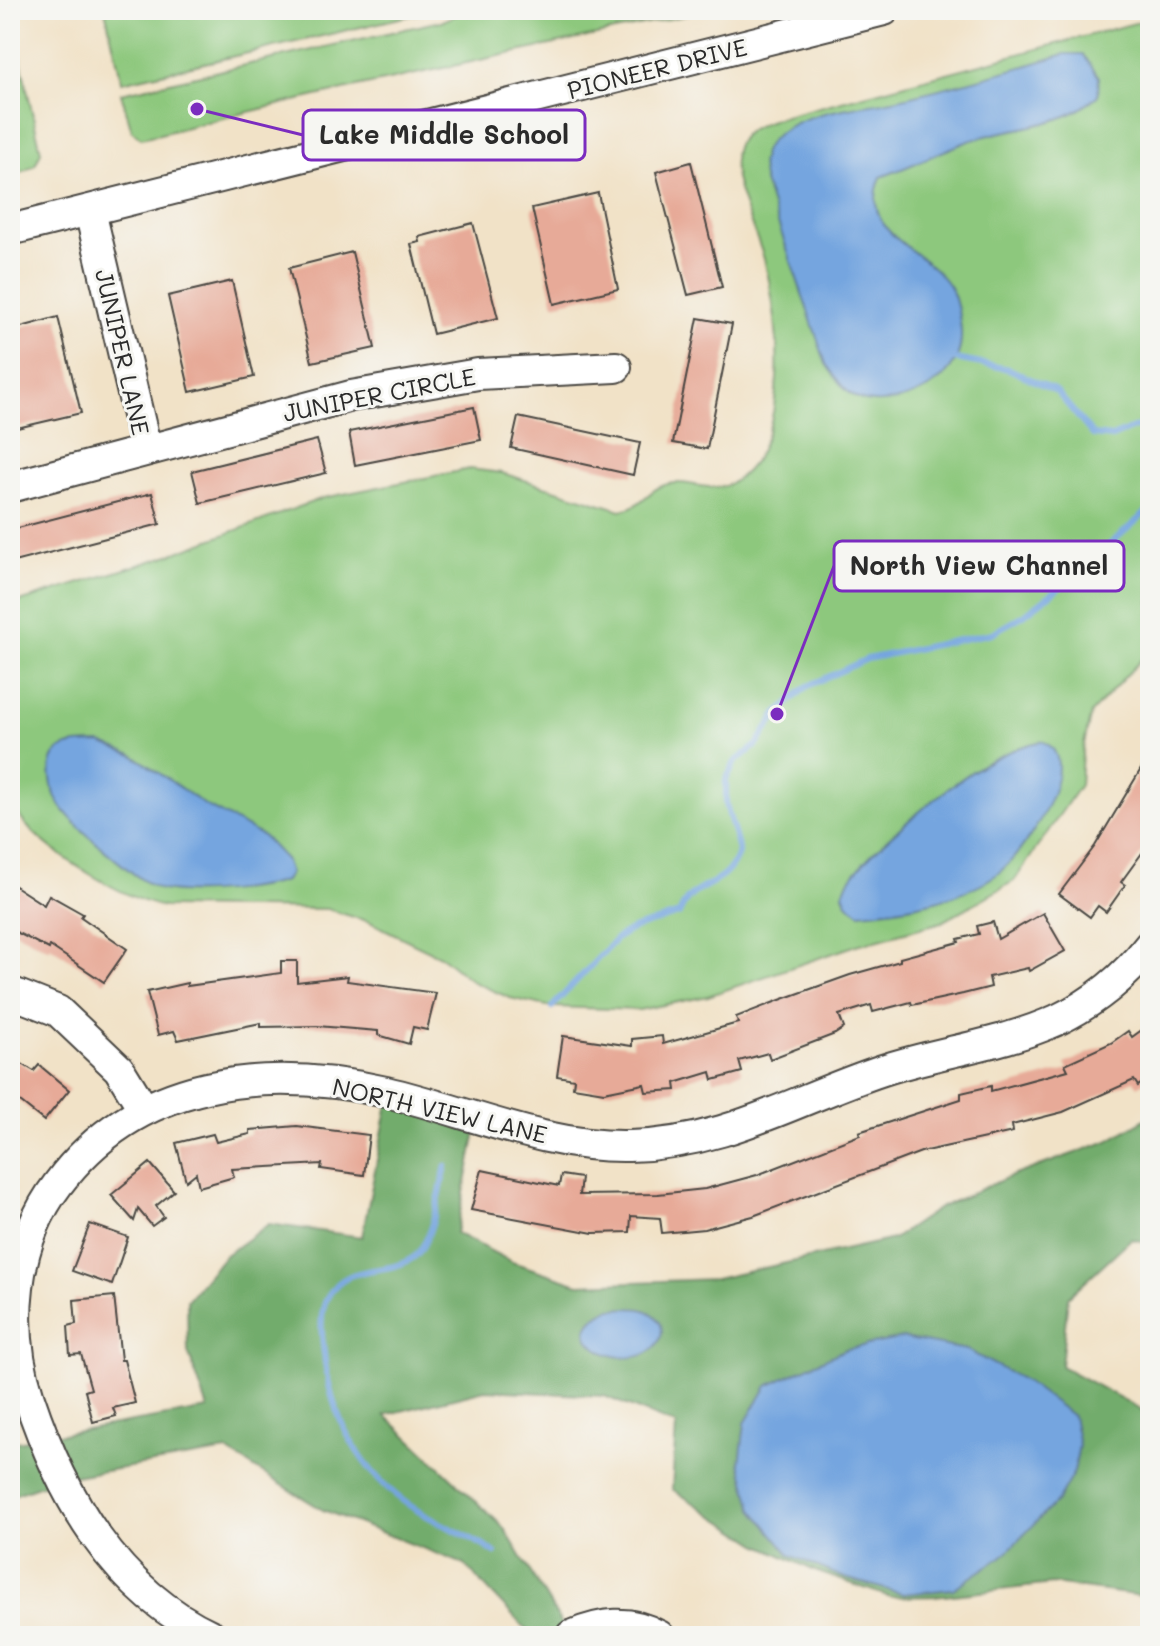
<svg xmlns="http://www.w3.org/2000/svg" width="1160" height="1646" font-family="Mali,sans-serif">
<style>
.green{fill:#8dc87d;stroke:#5c7a54;stroke-width:2}
.forest{fill:#72ac6c;stroke:#4e6c4c;stroke-width:2}
.water{fill:#74a5df;stroke:#506885;stroke-width:2}
.lines{fill:none;stroke-linecap:round;stroke-linejoin:round}
.stream{stroke:#74a5df;stroke-width:6}
.building{fill:#e7aa98}
.minor-casing{stroke:#494642;stroke-width:34}
.minor{stroke:#fff;stroke-width:30}
.labels{text-anchor:middle;dominant-baseline:central;stroke-width:6;stroke-linejoin:round;paint-order:stroke}
.street-label{font-size:24px;fill:#2b2b2b;stroke:#f6f6f2}
.leader{fill:none;stroke:#7b2cbf;stroke-width:3}
.callout-dot{fill:#7b2cbf;stroke:#f6f6f2;stroke-width:3}
.callout{fill:#f6f6f2;stroke:#7b2cbf;stroke-width:3}
.callout-label{font-size:26px;text-anchor:middle;font-weight:bold;fill:#2b2b2b}
</style>
<rect width="100%" height="100%" fill="#f6f6f2"/>
<filter id="ink" filterUnits="userSpaceOnUse"><feTurbulence type="fractalNoise" baseFrequency=".0125" numOctaves="2"/><feDisplacementMap in="SourceGraphic" scale="16" xChannelSelector="R" yChannelSelector="G"/><feConvolveMatrix kernelMatrix="1 2 1 2 8 2 1 2 1" color-interpolation-filters="sRGB"/></filter>
<filter id="wash" filterUnits="userSpaceOnUse"><feTurbulence type="fractalNoise" baseFrequency=".006" numOctaves="4" result="noise"/><feDisplacementMap in="SourceGraphic" scale="32" xChannelSelector="R" yChannelSelector="G"/><feGaussianBlur stdDeviation="1.8" result="paint"/><feColorMatrix in="noise" values="0 0 0 0 0 0 0 0 0 0 0 0 0 0 0 0 0 1.4 0 .05"/><feComposite in="paint" operator="in"/></filter>
<g filter="url(#wash)">
<rect width="100%" height="100%" fill="#f1e2c7"/>
<g class="green">
<path d="M 105,10 L 435,10 L 122,82 Z"/>
<path d="M 467,10 L 709,10 C 526,52 341,87 160,134 L 141,138 L 132,131 L 121,93 L 445,20 Z"/>
<path d="M 10,12 L 41,152 L 35,165 L 10,179 Z"/>
<path d="M 1150,19 L 1150,650 L 1091,713 L 1082,753 L 1080,785 L 1014,881 L 942,922 L 857,945 L 708,996 L 639,1010 L 552,1007 L 510,998 L 473,982 L 442,957 L 370,922 L 327,909 L 164,907 C 124,899 55,856 27,826 C 20,819 15,808 10,800 L 10,605 L 164,557 L 323,498 L 470,469 L 502,473 L 621,510 C 643,506 645,493 662,486 C 685,476 712,496 733,482 C 793,443 780,319 764,259 C 756,230 726,176 736,147 C 742,130 759,125 774,119 Z"/>
</g>
<path class="forest" d="M 390,1093 L 479,1117 L 456,1233 L 512,1262 L 579,1284 L 715,1279 L 893,1239 L 939,1208 L 1004,1179 L 1108,1141 L 1150,1116 L 1150,1243 L 1131,1239 L 1068,1297 L 1061,1366 L 1150,1414 L 1150,1597 L 1053,1584 L 944,1596 L 890,1597 L 815,1571 L 758,1544 L 672,1489 L 676,1425 L 604,1396 L 485,1390 L 385,1415 L 504,1528 L 569,1636 L 532,1636 L 464,1564 L 323,1510 L 227,1451 L 62,1478 L 10,1496 L 10,1443 L 208,1409 L 188,1352 L 187,1300 L 224,1256 L 269,1224 L 362,1237 Z"/>
<g class="water">
<path d="M 1065,54 L 1083,54 L 1099,77 L 1098,95 C 1066,128 1013,126 972,140 C 941,151 912,166 881,177 C 856,237 930,248 952,291 C 957,301 962,327 961,339 C 960,382 903,408 865,401 C 847,397 836,378 826,364 L 764,182 C 758,164 762,145 779,133 C 809,110 861,107 898,99 C 954,86 1010,71 1065,54 Z"/>
<path d="M 1042,741 C 1088,760 1023,856 996,875 C 957,901 906,909 860,913 L 847,903 L 843,894 C 848,865 955,780 984,764 C 1002,754 1023,745 1042,741 Z"/>
<path d="M 100,743 L 133,755 L 205,805 L 263,836 L 285,859 L 290,873 L 285,881 C 257,890 192,896 162,890 C 141,885 70,823 59,803 C 51,790 45,762 58,751 C 69,742 87,744 100,743 Z"/>
<path d="M 609,1309 C 619,1309 631,1307 641,1309 C 667,1315 668,1341 647,1353 C 616,1370 553,1335 609,1309 Z"/>
<path d="M 903,1338 L 967,1350 L 1027,1382 L 1073,1416 L 1079,1445 L 1074,1472 L 1058,1500 L 1003,1556 L 953,1589 L 903,1594 L 845,1578 L 790,1555 L 753,1509 L 740,1463 L 745,1423 L 767,1386 L 846,1349 Z"/>
</g>
<g class="lines">
<g class="stream">
<path d="M 955,359 L 1009,369 L 1056,391 L 1093,435 L 1112,437 L 1150,421"/>
<path d="M 552,1007 L 617,938 L 632,929 L 679,914 C 693,877 724,894 739,851 L 726,804 L 726,780 L 735,762 L 757,745 L 777,714 L 806,687 L 867,659 L 992,633 L 1024,615 L 1068,581 L 1150,509"/>
<path d="M 446,1166 C 440,1189 432,1243 414,1257 C 386,1277 347,1261 328,1296 C 317,1315 323,1342 325,1362 C 333,1426 369,1484 425,1515 C 449,1528 472,1537 495,1553"/>
</g>
</g>
<g id="blocks">
<g class="building">
<path d="M 691,162 L 722,287 L 688,295 L 656,172 Z"/>
<path d="M 598,193 L 618,289 L 554,304 L 532,208 Z"/>
<path d="M 473,223 L 498,318 L 433,334 L 411,244 L 420,242 L 419,237 Z"/>
<path d="M 352,252 L 375,348 L 312,362 L 289,268 Z"/>
<path d="M 232,281 L 254,377 L 190,392 L 168,296 Z"/>
<path d="M 58,317 L 81,413 L 17,428 L 10,399 L 10,330 Z"/>
<path d="M 698,318 L 732,324 L 707,449 L 673,443 Z"/>
<path d="M 474,407 L 481,440 L 355,465 L 349,432 Z"/>
<path d="M 518,417 L 640,443 L 633,475 L 511,448 Z"/>
<path d="M 317,440 L 326,473 L 200,503 L 192,471 Z"/>
<path d="M 152,493 L 160,524 L 10,563 L 10,530 Z"/>
<path d="M 1150,754 L 1150,842 L 1121,882 L 1125,885 L 1106,912 L 1098,906 L 1090,917 L 1059,894 L 1095,846 Z"/>
<path d="M 10,883 L 44,905 L 49,895 L 83,914 L 81,917 L 127,949 L 104,982 L 50,946 L 49,949 L 10,929 Z"/>
<path d="M 1043,913 L 1065,951 L 1029,971 L 1028,968 L 989,977 L 991,987 L 963,994 L 912,1005 L 911,1002 L 873,1012 L 871,1005 L 839,1015 L 844,1028 L 835,1034 L 770,1059 L 768,1053 L 739,1061 L 742,1072 L 713,1080 L 711,1072 L 675,1083 L 676,1090 L 646,1092 L 644,1084 L 604,1092 L 573,1087 L 574,1079 L 557,1076 L 563,1036 L 632,1046 L 632,1039 L 662,1036 L 663,1044 L 738,1023 L 736,1017 L 780,1000 L 850,975 L 900,961 L 900,958 L 959,942 L 958,939 L 979,934 L 977,926 L 993,922 L 998,939 Z"/>
<path d="M 281,961 L 297,961 L 297,982 L 348,976 L 347,981 L 436,993 L 427,1030 L 413,1027 L 409,1044 L 378,1035 L 378,1031 L 317,1026 L 261,1027 L 261,1023 L 178,1040 L 174,1031 L 158,1035 L 147,992 L 187,983 L 187,986 L 281,973 Z"/>
<path d="M 1150,1024 L 1150,1077 L 1138,1086 L 1134,1080 L 1063,1112 L 1012,1125 L 1013,1132 L 921,1152 L 753,1216 L 704,1229 L 662,1233 L 660,1218 L 631,1216 L 630,1232 L 593,1233 L 471,1210 L 482,1170 L 559,1186 L 561,1175 L 581,1178 L 579,1195 L 658,1194 L 705,1189 L 757,1175 L 860,1135 L 859,1132 L 961,1099 L 961,1093 L 991,1086 L 991,1091 L 1068,1070 L 1065,1064 L 1111,1043 L 1128,1031 L 1132,1037 Z"/>
<path d="M 10,1057 L 34,1071 L 39,1065 L 69,1090 L 44,1121 L 10,1094 Z"/>
<path d="M 297,1126 L 369,1135 L 364,1175 L 321,1169 L 322,1164 L 232,1169 L 234,1177 L 199,1187 L 196,1173 L 186,1181 L 176,1143 L 213,1134 L 216,1142 L 250,1134 L 250,1130 Z"/>
<path d="M 150,1163 L 174,1191 L 156,1206 L 164,1217 L 152,1226 L 138,1209 L 134,1221 L 111,1195 Z"/>
<path d="M 90,1224 L 128,1237 L 112,1285 L 72,1271 Z"/>
<path d="M 114,1296 L 121,1360 L 124,1360 L 135,1403 L 113,1408 L 116,1416 L 93,1422 L 85,1391 L 91,1389 L 81,1354 L 70,1355 L 68,1326 L 76,1324 L 74,1300 Z"/>
</g>
</g>
</g>
<g filter="url(#ink)">
<use href="#blocks" fill-opacity="0" stroke="#494642" stroke-width="2"/>
<g class="lines">
<defs>
<g id="minor">
<path d="M 90,211 L 146,449"/>
<path d="M 10,230 L 884,10"/>
<path d="M 10,487 L 351,396 L 478,374 L 616,367"/>
<path d="M 10,992 L 58,1011 L 119,1069 L 143,1108"/>
<path d="M 212,1636 C 115,1591 62,1497 29,1398 C 6,1328 13,1243 58,1184 C 137,1078 264,1065 386,1092 C 465,1110 546,1148 629,1146 C 726,1144 795,1099 883,1070 C 940,1051 1002,1045 1057,1020 C 1093,1003 1126,976 1150,945"/>
<path d="M 571,1636 C 601,1623 630,1619 659,1636"/>
</g>
</defs>
<use href="#minor" class="minor-casing"/>
<use href="#minor" class="minor"/>
</g>
</g>
<g class="labels">
<g class="street-label">
<text transform="translate(657 68) rotate(-14)">PIONEER DRIVE</text>
<text transform="translate(123 352) rotate(77)">JUNIPER LANE</text>
<text transform="translate(379 394) rotate(-11)">JUNIPER CIRCLE</text>
<text transform="translate(440 1110) rotate(13)">NORTH VIEW LANE</text>
</g>
</g>
<path class="leader" d="M197 109L303 135M777 714L834 566"/>
<g class="callout-dot">
<circle cx="197" cy="109" r="8"/>
<circle cx="777" cy="714" r="8"/>
</g>
<g class="callout">
<rect x="303" y="110" width="282" height="50" rx="8"/>
<rect x="834" y="541" width="290" height="50" rx="8"/>
</g>
<g class="callout-label">
<text x="444" y="144">Lake Middle School</text>
<text x="979" y="575">North View Channel</text>
</g>
<rect width="1160" height="1646" fill="none" stroke="#f6f6f2" stroke-width="40"/>
</svg>
